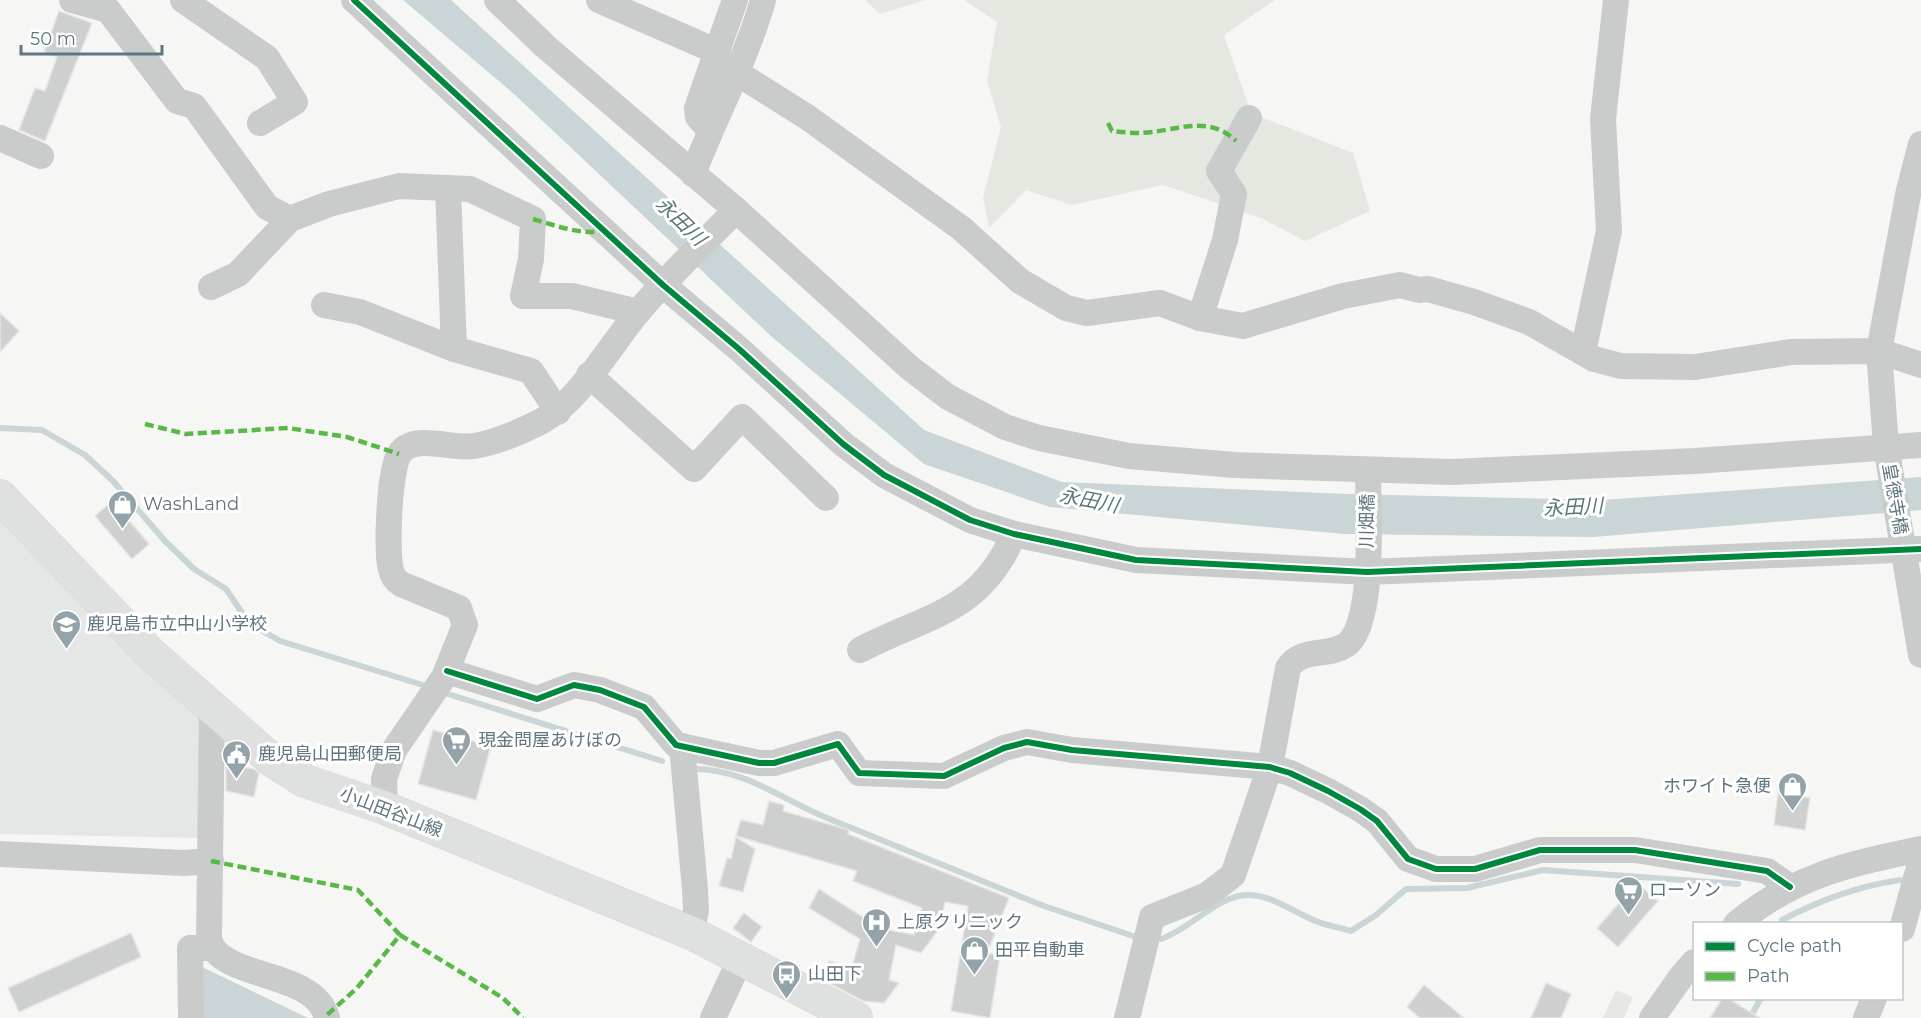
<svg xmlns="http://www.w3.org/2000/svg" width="1921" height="1018" font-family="Montserrat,'Noto Sans JP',sans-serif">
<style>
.built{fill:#e5e7e6}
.green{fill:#e5e8e1}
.water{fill:#cad5d7}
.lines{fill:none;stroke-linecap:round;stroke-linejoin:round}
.stream{stroke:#cad5d7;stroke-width:6}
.building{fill:#ced0d0;stroke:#e5e5e4;stroke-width:1.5}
.major-casing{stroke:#d2d4d4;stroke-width:34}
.minor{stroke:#cacccc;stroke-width:26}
.major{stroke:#dfe0e0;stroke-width:33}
.quiet{stroke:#58b947;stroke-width:4.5;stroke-dasharray:9 4.5;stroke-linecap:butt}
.cycleway-casing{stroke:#fff;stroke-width:10}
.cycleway{stroke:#00873e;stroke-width:6}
.labels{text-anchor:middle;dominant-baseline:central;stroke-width:6;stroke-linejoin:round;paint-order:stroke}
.street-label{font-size:18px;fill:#5f7681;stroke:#fff}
.poi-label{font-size:18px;fill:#5f7681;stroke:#fff;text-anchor:start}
.water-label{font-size:20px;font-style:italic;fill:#5a777c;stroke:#fff}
</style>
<rect width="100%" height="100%" fill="#f6f6f4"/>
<path class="built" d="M 0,516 L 203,719 L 201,838 L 0,834 Z"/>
<g class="green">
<path d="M 865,0 L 926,0 L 880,14 Z"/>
<path d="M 964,0 L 1275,0 L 1224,35 L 1251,113 L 1353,153 L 1370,211 L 1305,241 L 1261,218 L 1163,185 L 1072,205 L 1026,190 L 989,228 L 983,197 L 1001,127 L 987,81 L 997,22 Z"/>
<path d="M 1616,990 L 1633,997 L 1624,1018 L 1603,1018 Z"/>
</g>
<g class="water">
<path d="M 403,0 L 451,0 L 924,430 L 1062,482 L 1349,494 L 1603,500 L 1921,477 L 1921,510 L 1593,537 L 1344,534 L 1050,507 L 924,464 L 772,337 L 514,94 Z"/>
<path d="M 198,965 L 308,1018 L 198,1018 Z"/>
</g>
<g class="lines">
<g class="stream">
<path d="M 0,428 L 42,430 L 85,455 L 113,481 L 165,541 L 194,569 L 226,589 L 249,623 L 280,641 L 426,686"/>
<path d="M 448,694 L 662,761"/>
<path d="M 690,769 C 742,767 781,799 827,818 L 1044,906 L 1136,937"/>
<path d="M 1782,924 L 1782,920 C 1820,900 1858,886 1900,880"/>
<path d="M 1161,939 C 1186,930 1205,909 1229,899 C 1259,886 1284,907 1311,919 C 1323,925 1338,927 1351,931 L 1376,915 L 1406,889 L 1467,888 L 1543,870 L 1738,884"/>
<path d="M 1750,1018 L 1761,998"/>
</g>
</g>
<g class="building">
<path d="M 59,11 L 92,23 L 45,141 L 19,130 L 35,88 L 45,91 L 57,57 L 44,52 Z"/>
<path d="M 0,313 L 19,331 L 0,352 Z"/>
<path d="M 112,501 L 149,544 L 132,559 L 95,516 Z"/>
<path d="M 433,730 L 491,746 L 476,800 L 418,784 Z"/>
<path d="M 226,764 L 254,769 L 259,773 L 254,797 L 226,791 Z"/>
<path d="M 1778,793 L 1810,798 L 1805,830 L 1774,825 Z"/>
<path d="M 769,801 L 784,805 L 783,811 L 849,830 L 848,834 L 1009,898 L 987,953 L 1000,955 L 990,1018 L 951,1011 L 968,906 L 945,902 L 939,929 L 921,953 L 896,945 L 889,980 L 899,983 L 884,1003 L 863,1001 L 823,980 L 829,961 L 852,967 L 860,939 L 809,908 L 819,889 L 880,928 L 914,935 L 922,908 L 853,881 L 857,871 L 736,836 L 741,820 L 763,825 Z"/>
<path d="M 736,837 L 755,849 L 743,892 L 719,886 L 727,858 L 731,859 Z"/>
<path d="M 1637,883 L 1658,901 L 1618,947 L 1597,928 Z"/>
<path d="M 744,913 L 762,927 L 751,942 L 733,928 Z"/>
<path d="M 131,933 L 141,957 L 19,1012 L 8,988 Z"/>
<path d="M 1546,983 L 1571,994 L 1561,1018 L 1531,1018 Z"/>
<path d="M 1424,985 L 1464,1018 L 1420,1018 L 1407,1007 Z"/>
<path d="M 1722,999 L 1729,999 L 1760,1018 L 1710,1018 Z"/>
</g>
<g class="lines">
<defs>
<path id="major" d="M 0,496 L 149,652 L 273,761 L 305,781 L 385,808 L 691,933 L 856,1018"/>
</defs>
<use href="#major" class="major-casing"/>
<g class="minor">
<path d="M 72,0 L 108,10 L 177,101 L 194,106 L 267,207 L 290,219"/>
<path d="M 183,0 L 267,58 L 295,102 L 260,123"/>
<path d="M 354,0 L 663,285 L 739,349 L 843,444 L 884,475 L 970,520 L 1014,534 L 1136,560 L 1367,572 L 1921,549"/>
<path d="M 497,0 L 546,47 L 736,210 L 910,368 L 948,397 L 1005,427 L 1039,438 L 1129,456 L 1234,465 L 1451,472 L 1695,461 L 1921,445"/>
<path d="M 599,0 L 718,52"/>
<path d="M 737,73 L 807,117 L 961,228 L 1020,281 L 1066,308 L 1087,313 L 1160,303 L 1200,318 L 1243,326 L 1343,296 L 1400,285 L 1419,290 L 1428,289 L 1474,302 L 1529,322 L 1594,359 L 1621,366 L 1695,367 L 1791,352 L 1879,351 L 1921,365"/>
<path d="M 710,130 L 698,117 L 697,108 L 735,0"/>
<path d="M 0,138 L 41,156"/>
<path d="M 1921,144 L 1909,190 L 1879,351 L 1886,446 L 1921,655"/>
<path d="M 693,174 C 715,116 746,60 763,0"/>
<path d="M 448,188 L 454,349"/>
<path d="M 211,287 L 238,274 L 290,219 L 329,204 L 399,186 L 470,189 L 533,219 L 531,259 L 523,296 L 572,296 L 638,312"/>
<path d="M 324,305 L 360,312 L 454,349 L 531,371 L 558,412"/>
<path d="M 1200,318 L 1225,240 L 1234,194 L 1219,171 L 1249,118"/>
<path d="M 1583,352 L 1609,231 L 1603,119 L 1616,0"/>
<path d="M 589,375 L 694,469 L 742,417 L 826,498"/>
<path d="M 860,650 C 928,614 980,613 1014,534"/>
<path d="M 447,671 L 537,699 L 574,685 L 600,690 L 644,707 L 676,745 L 759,763 L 774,763 L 838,744 L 859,773 L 944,776 L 1004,748 L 1027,742 L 1072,750 L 1270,767 L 1290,773 L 1328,791 L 1360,809 L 1377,821 L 1408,859 L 1436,869 L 1475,869 L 1540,850 L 1635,850 L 1767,871 L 1790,887"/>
<path d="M 212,707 L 209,940 C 222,981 315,969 327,1018"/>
<path d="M 682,746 L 695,889 L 696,911 L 691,933"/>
<path d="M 385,808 L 384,779 L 394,750 L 444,677 L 465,625 L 459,608 L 401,584 C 395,580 393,577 391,570 C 386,552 389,467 400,453 C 414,433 453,450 474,446 C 498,442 520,432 542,421 C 580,400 610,346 638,312 C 668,276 703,244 736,210"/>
<path d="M 0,854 L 183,863 L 211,861"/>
<path d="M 1736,924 C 1795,875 1849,864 1921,849"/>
<path d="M 1902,929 L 1921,860"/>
<path d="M 191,1018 L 190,948 L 212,948"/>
<path d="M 713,1018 L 740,960"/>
<path d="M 1127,1018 L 1152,917 L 1207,895 L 1233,875 L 1270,767 L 1288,668 C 1302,647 1328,657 1346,645 C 1376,625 1368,506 1368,470"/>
<path d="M 1652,1018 L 1681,977 L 1694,962"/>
<path d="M 1866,1018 L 1874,998"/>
</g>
<use href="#major" class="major"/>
<g class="quiet">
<path d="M 1108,123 L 1112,131 C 1121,132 1131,133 1140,133 C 1175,132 1207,113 1236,141"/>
<path d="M 533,219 C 557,226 580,235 605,231"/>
<path d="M 145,424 L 186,434 L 288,428 L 347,437 L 399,454"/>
<path d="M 211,861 L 358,890 L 400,935 L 357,988 L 327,1015"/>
<path d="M 400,935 L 503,998 L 523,1018"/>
</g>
<defs>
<g id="cycleway">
<path d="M 354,0 L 663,285 L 739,349 L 843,444 L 884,475 L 970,520 L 1014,534 L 1136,560 L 1367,572 L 1921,549"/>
<path d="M 447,671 L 537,699 L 574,685 L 600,690 L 644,707 L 676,745 L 759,763 L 774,763 L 838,744 L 859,773 L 944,776 L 1004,748 L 1027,742 L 1072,750 L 1270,767 L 1290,773 L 1328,791 L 1360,809 L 1377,821 L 1408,859 L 1436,869 L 1475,869 L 1540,850 L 1635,850 L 1767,871 L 1790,887"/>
</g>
</defs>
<use href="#cycleway" class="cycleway-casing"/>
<use href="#cycleway" class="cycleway"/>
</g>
<defs>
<symbol id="shop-pin" viewBox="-11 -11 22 30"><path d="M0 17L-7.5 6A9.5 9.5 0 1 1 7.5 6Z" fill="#94a3a9" stroke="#fff"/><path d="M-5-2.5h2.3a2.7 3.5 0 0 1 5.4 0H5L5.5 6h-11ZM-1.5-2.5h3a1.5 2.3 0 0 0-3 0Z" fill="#fff"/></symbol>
<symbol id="school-pin" viewBox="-11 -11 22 30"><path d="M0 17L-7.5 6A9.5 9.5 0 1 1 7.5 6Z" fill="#94a3a9" stroke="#fff"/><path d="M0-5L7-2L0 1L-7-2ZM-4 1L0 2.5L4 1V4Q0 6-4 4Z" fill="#fff"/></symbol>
<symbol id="supermarket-pin" viewBox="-11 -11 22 30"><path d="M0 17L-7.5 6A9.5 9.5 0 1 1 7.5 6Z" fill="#94a3a9" stroke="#fff"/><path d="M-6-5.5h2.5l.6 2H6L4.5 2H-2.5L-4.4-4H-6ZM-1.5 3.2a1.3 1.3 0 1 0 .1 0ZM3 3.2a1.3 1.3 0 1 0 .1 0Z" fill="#fff"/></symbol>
<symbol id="civic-pin" viewBox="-11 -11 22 30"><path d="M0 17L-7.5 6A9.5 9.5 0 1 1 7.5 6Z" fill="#94a3a9" stroke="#fff"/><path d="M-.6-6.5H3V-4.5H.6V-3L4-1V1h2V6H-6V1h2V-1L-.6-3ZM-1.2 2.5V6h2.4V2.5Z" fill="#fff"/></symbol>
<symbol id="hospital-pin" viewBox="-11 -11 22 30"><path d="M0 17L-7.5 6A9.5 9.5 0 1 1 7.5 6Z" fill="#94a3a9" stroke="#fff"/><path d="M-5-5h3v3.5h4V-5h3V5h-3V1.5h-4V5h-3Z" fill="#fff"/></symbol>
<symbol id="bus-pin" viewBox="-11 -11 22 30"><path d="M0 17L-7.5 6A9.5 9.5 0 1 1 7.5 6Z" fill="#94a3a9" stroke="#fff"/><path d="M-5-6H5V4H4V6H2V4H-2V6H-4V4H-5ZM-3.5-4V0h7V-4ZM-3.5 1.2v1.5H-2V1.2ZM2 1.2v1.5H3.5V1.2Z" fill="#fff"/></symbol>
</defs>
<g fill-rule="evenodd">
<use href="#shop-pin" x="106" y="488" width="33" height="45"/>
<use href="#school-pin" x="50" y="608" width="33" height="45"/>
<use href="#supermarket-pin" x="440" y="724" width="33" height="45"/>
<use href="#civic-pin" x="220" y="738" width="33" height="45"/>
<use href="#shop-pin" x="1776" y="770" width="33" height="45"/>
<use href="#supermarket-pin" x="1612" y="874" width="33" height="45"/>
<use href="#hospital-pin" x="860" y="906" width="33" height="45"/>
<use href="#shop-pin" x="958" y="934" width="33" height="45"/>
<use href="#bus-pin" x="770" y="958" width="33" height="45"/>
</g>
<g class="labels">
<g class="street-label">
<text transform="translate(1895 499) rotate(80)">皇徳寺橋</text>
<text transform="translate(1367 521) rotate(-89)">川畑橋</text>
<text transform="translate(391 812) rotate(21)">小山田谷山線</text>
</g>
<g class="poi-label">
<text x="143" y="504">WashLand</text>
<text x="87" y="624">鹿児島市立中山小学校</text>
<text x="478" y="740">現金問屋あけぼの</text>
<text x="258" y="754">鹿児島山田郵便局</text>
<text x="1771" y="786" text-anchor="end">ホワイト急便</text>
<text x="1649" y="890">ローソン</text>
<text x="897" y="922">上原クリニック</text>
<text x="995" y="950">田平自動車</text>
<text x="808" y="974">山田下</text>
</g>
<g class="water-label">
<text transform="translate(681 221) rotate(44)">永田川</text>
<text transform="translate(1089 500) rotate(11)">永田川</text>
<text transform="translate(1573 507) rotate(-3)">永田川</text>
</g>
</g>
<rect x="1693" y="922" width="210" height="78" fill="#ffffff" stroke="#bfc8cd" stroke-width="1.5"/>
<rect x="1705" y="942" width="30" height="9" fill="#00873e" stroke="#bfc8cd" stroke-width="1.5"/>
<text x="1747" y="952" font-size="18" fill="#5f7681">Cycle path</text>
<rect x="1705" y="972" width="30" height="9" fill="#58b947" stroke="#bfc8cd" stroke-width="1.5"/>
<text x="1747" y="982" font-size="18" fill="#5f7681">Path</text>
<path d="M21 45v9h141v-9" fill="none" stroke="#5f7681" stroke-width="3"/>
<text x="30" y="45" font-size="18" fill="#5f7681" stroke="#ffffff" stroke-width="4.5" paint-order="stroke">50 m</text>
</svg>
